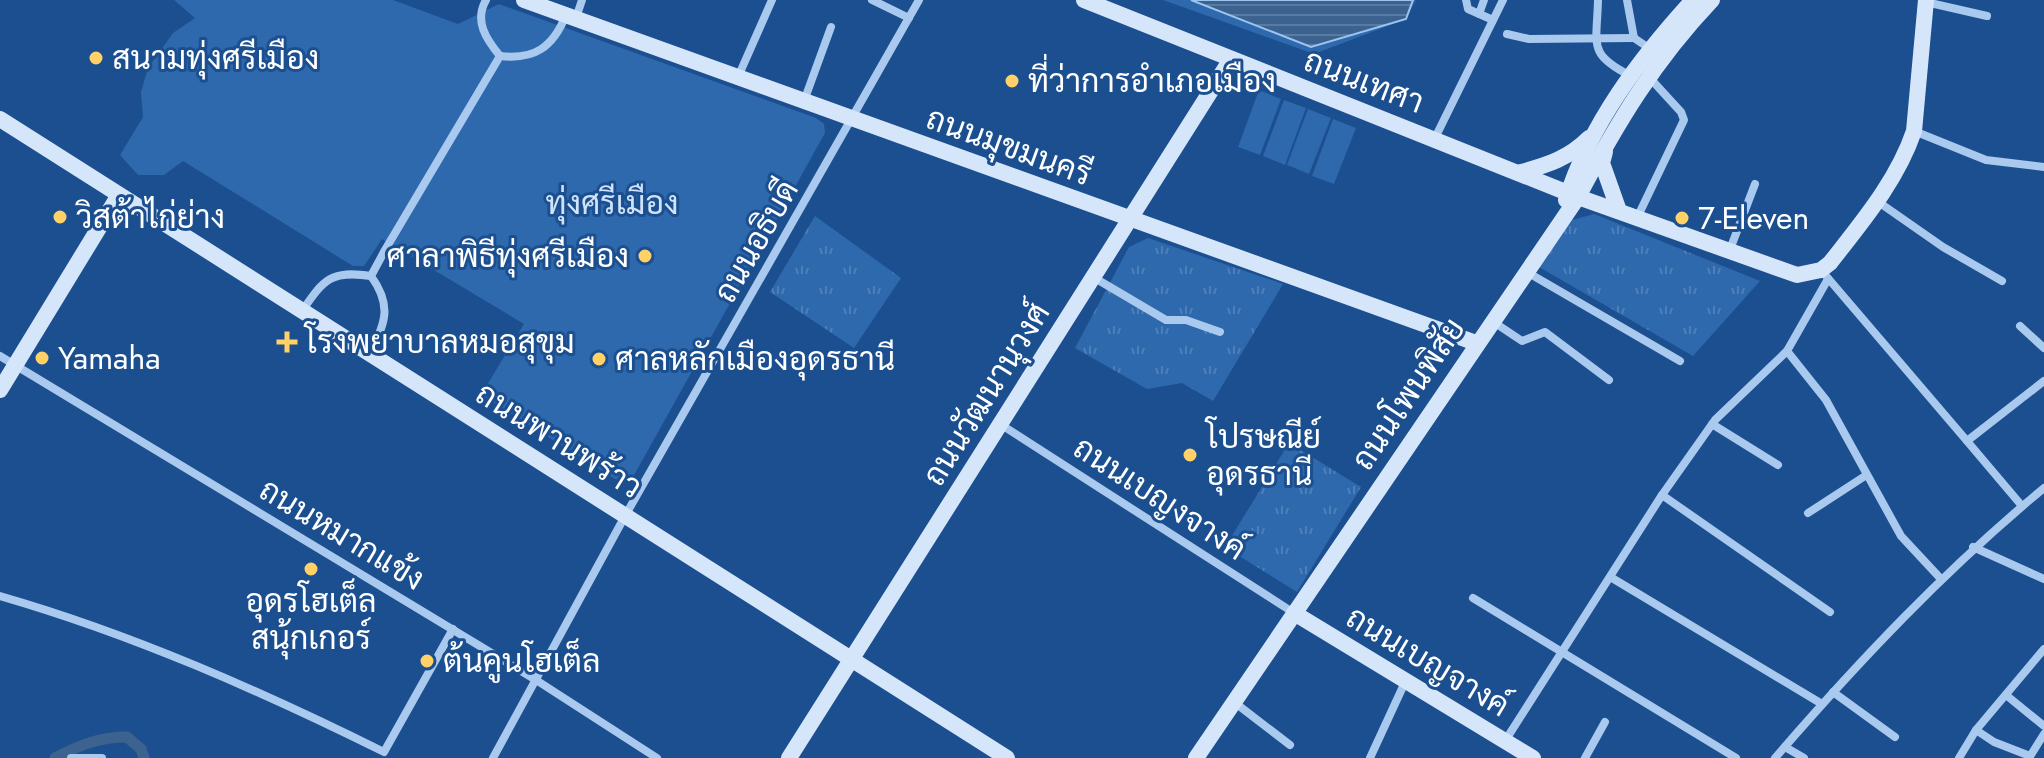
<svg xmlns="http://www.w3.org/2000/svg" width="2044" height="758" font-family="Jost,Sarabun,sans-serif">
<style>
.grass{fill:url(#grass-tufts)}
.park{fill:#2e69ad}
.water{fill:url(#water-rules);stroke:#9cc4f0;stroke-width:2}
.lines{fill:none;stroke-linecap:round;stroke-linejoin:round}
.canal{stroke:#3c6290;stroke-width:11}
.street{stroke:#a9c9ee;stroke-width:8}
.secondary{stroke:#d6e6fa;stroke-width:16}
.poi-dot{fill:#ffd166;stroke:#1b4f8f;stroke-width:3}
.labels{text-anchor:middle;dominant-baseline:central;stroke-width:6;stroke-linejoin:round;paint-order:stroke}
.poi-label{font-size:32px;fill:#fff;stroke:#1b4f8f;text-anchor:start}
.street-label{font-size:32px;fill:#fff;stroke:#1b4f8f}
.park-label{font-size:32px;fill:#cfe3fa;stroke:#1b4f8f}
</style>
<defs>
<pattern id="grass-tufts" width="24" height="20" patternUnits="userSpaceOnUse" patternTransform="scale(2)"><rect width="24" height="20" fill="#2e69ad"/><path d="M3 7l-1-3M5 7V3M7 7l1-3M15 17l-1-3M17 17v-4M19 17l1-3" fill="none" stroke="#4d80b9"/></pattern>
<pattern id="water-rules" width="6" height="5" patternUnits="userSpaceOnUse" patternTransform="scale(2)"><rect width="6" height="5" fill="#3c6290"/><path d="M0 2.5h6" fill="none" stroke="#597aa1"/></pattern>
</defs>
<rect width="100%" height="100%" fill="#1b4f8f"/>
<g class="grass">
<path d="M 1594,214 L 1760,281 L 1693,356 L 1539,267 L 1572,220 Z"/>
<path d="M 815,216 L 901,278 L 854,348 L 770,292 Z"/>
<path d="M 1148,238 L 1283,284 L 1213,401 L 1182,383 L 1147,389 L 1075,348 L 1129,247 Z"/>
<path d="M 1289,443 L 1361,487 L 1297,592 L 1225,547 Z"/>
</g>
<g class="park">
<path d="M 174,0 L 393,0 L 458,24 L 499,4 L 816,118 L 824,124 L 825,133 L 633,477 L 624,481 L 615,479 L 481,395 L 524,324 L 382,239 L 364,266 L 353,266 L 183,161 L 164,175 L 138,175 L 120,155 L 143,117 L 141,92 L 148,68 L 173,33 L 195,18 Z"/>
<path d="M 1163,0 L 1416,0 L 1406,19 L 1314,54 Z"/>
<path d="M 1259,90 L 1281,99 L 1260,155 L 1238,147 Z"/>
<path d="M 1284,100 L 1306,108 L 1285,165 L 1263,156 Z"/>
<path d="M 1308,109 L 1331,118 L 1309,174 L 1287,165 Z"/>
<path d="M 1333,119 L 1356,128 L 1334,184 L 1312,176 Z"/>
</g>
<path class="water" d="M 1191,0 L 1413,0 L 1406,19 L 1311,47 Z"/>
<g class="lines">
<path class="canal" d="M 55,758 C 80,745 99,737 127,737 L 141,749 L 144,758"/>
<g class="street">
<path d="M 486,0 C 474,21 486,39 500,56"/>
<path d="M 872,0 L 909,18"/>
<path d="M 1466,0 L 1468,9 L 1493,20"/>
<path d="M 1598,0 C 1597,45 1587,54 1631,76"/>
<path d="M 1627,0 L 1634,38 L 1649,48"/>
<path d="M 1926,2 L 1987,16"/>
<path d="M 1479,14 L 1484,0"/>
<path d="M 576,18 L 582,0"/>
<path d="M 1507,34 L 1529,39 L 1634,38"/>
<path d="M 738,77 L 772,0"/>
<path d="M 804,101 L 831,27"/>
<path d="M 1914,131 L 1986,160 L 2044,167"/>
<path d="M 1435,138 L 1503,0"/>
<path d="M 1877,201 L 1943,247 L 2002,281"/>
<path d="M 1637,218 L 1684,120 L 1681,112 L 1648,76"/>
<path d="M 1729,252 L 1755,184"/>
<path d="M 1821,270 L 1967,441"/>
<path d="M 1525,271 L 1680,361"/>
<path d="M 1093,277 L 1166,320 L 1186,320 L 1220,332"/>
<path d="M 302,311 C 324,279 331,270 371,276"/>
<path d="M 1492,321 L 1522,341 L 1545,332 L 1609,380"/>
<path d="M 2020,326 L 2044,348"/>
<path d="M 1787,351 L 1828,279"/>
<path d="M 370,353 C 386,323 392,305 371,276 L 385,250 L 500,56 C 535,60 553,47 566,15"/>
<path d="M 0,356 L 536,680 L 657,758"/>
<path d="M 1000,424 L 1294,613"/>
<path d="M 1712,424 L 1778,465"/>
<path d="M 1662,495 L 1830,612"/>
<path d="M 2022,506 L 1967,441 L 2044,381"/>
<path d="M 1808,513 L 1865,476"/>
<path d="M 1973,547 L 2044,579"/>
<path d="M 1612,578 L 1822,704"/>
<path d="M 0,596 C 132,634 261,691 384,752 L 453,629"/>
<path d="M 1473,598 L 1736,758"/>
<path d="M 1833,692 L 1895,737"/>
<path d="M 2006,695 L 2044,726"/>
<path d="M 1234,702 L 1290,745"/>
<path d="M 1976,730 L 1994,742 L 2030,756"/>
<path d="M 1505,741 L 1662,495 L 1715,420 L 1787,351 L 1826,400 L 1901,536 L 1941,579"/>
<path d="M 1785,747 L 1804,758"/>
<path d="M 71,758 L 102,758"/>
<path d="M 493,758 L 625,516 L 919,0"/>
<path d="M 1370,758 L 1406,680"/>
<path d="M 1585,758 L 1605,722"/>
<path d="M 1775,758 C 1859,661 1945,570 2044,488"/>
<path d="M 1959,758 L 1976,730 L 2044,649"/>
<path d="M 2029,758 L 2044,734"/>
</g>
<g class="secondary">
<path d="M 524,0 L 1476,343"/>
<path d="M 1084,0 L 1578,197 L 1797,275 L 1821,270 L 1830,263 C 1862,222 1897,181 1914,131 L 1926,0"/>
<path d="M 0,119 L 1007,758"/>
<path d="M 1605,152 L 1602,163 L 1619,211"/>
<path d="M 1521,172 C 1548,165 1569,158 1589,138"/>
<path d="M 1566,200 C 1590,124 1640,58 1693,0"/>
<path d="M 0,390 L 119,195"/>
<path d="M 1294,613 L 1533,758"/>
<path d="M 789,758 L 1231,59"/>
<path d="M 1196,758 L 1578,197 C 1617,123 1654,61 1712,0"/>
</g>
</g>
<g class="poi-dot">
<circle cx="96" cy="58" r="8"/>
<circle cx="1012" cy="81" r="8"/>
<circle cx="60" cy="217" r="8"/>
<circle cx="1682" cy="218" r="8"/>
<circle cx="645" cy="256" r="8"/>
<path d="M283 330h8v8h8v8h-8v8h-8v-8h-8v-8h8z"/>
<circle cx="42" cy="358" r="8"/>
<circle cx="599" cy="359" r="8"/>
<circle cx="1190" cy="455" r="8"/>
<circle cx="311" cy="569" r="8"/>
<circle cx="427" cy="661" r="8"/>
</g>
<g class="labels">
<g class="poi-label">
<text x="112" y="58">สนามทุ่งศรีเมือง</text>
<text x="1028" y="81">ที่ว่าการอำเภอเมือง</text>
<text x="76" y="217">วิสต้าไก่ย่าง</text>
<text x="1698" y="218">7-Eleven</text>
<text x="629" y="256" text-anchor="end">ศาลาพิธีทุ่งศรีเมือง</text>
<text x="305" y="342">โรงพยาบาลหมอสุขุม</text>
<text x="58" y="358">Yamaha</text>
<text x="615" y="359">ศาลหลักเมืองอุดรธานี</text>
<text x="1206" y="437">โปรษณีย์<tspan x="1206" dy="37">อุดรธานี</tspan></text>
<text x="311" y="601" text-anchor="middle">อุดรโฮเต็ล<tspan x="311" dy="37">สนุ้กเกอร์</tspan></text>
<text x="443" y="661">ต้นคูนโฮเต็ล</text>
</g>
<g class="street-label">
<text transform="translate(1364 81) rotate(21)">ถนนเทศา</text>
<text transform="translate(1009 146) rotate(20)">ถนนมุขมนครี</text>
<text transform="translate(756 241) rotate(-60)">ถนนอธิบดี</text>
<text transform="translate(986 394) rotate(-58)">ถนนวัฒนานุวงศ์</text>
<text transform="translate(1408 394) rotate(-56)">ถนนโพนพิสัย</text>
<text transform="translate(559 440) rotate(32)">ถนนพานพร้าว</text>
<text transform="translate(1160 498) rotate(33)">ถนนเบญงจางค์</text>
<text transform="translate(342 534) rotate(31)">ถนนหมากแข้ง</text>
<text transform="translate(1428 661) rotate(31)">ถนนเบญจางค์</text>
</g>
<g class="park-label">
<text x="612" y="203">ทุ่งศรีเมือง</text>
</g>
</g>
</svg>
